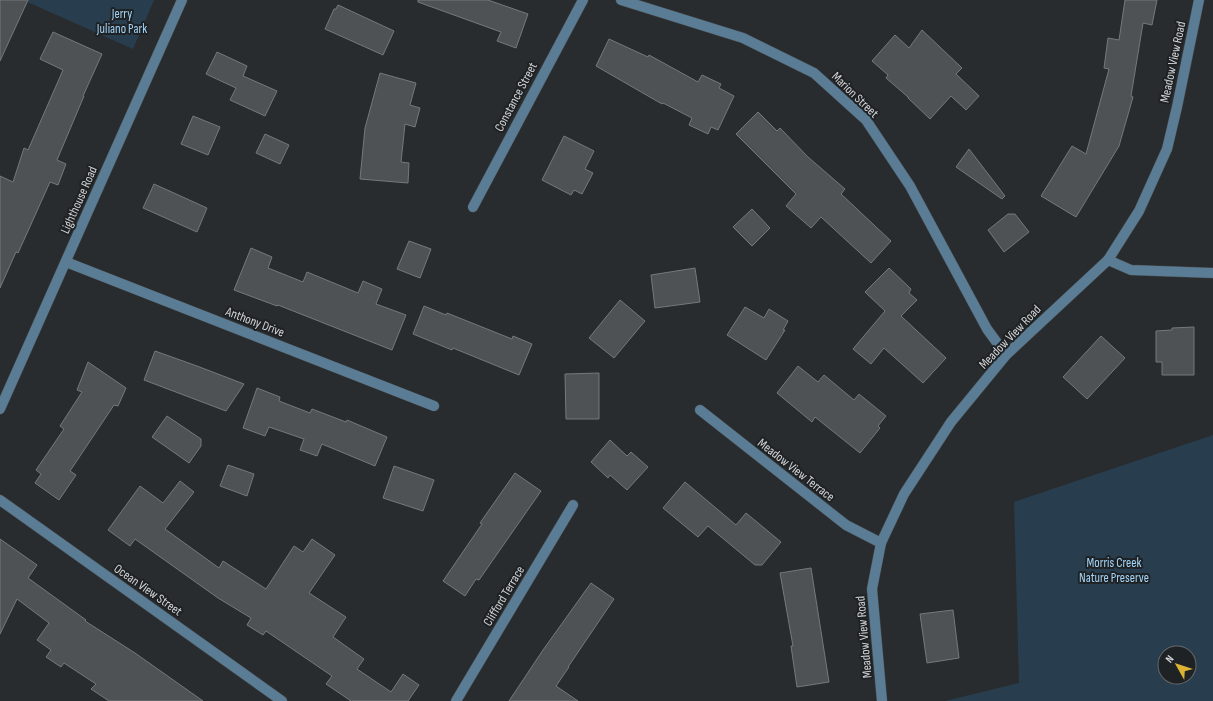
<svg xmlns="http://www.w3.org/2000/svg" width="1213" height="701" font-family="'Sofia Sans Condensed',sans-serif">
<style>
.green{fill:#283e4e;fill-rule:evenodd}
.building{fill:#4f5255;stroke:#75797b}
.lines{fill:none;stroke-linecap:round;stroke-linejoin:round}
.minor-casing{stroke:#444749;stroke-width:11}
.minor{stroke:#5a7c94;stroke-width:10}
.labels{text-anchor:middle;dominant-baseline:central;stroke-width:4;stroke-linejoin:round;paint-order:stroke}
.park-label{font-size:13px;fill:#a4d5f9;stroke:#1f2224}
.street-label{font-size:13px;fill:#d2d4d6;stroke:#1f2224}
</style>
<rect width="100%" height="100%" fill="#292c2e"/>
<g class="green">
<path d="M 23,0 L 154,0 L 133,49 Z"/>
<path d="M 1213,435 L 1213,701 L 945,701 L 1019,683 L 1014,502 ZM 1165,653 L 1189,653 L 1189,677 L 1165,677 Z"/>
</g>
<g class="building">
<path d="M 0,0 L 28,0 L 0,61 Z"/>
<path d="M 418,0 L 488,0 L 528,14 L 516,48 L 497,41 L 501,32 L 418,2 Z"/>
<path d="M 1125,0 L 1157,0 L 1152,25 L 1143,23 L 1131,96 L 1133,97 L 1119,146 L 1076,217 L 1041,196 L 1072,146 L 1086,154 L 1109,69 L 1104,68 L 1108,38 L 1119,40 Z"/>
<path d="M 338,5 L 394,31 L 383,55 L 325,29 L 334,9 L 336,9 Z"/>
<path d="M 922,30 L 962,68 L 956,74 L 979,96 L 966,110 L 951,96 L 930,119 L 908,98 L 908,97 L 886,78 L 888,75 L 872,61 L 895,35 L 909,48 Z"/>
<path d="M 53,32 L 102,54 L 83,96 L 84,96 L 57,160 L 66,164 L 58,185 L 50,182 L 28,231 L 18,253 L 16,252 L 0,288 L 0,176 L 13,182 L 24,148 L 28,150 L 63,70 L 40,59 Z"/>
<path d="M 609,39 L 648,57 L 649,55 L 698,82 L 702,75 L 721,84 L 719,88 L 734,96 L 718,130 L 711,127 L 708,134 L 689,125 L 692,118 L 663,103 L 662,104 L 596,66 Z"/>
<path d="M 217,52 L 247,66 L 243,76 L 277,91 L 265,116 L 230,100 L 236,88 L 206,74 Z"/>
<path d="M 380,73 L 416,83 L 410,105 L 420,108 L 415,127 L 405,124 L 401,162 L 409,163 L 408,183 L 360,179 L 365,128 Z"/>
<path d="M 758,112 L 777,131 L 780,128 L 808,157 L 845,189 L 841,194 L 891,241 L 871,263 L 821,217 L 811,228 L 786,206 L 796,194 L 736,134 Z"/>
<path d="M 193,116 L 220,127 L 208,155 L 181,144 Z"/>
<path d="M 265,134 L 289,145 L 280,164 L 256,153 Z"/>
<path d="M 564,136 L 594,151 L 585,169 L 593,173 L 582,194 L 574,190 L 571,195 L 542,180 Z"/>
<path d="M 969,149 L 1005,196 L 1002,199 L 956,167 Z"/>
<path d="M 154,184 L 207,208 L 197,232 L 143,208 Z"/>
<path d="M 752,209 L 770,228 L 752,246 L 733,227 Z"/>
<path d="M 1008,214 L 1015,214 L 1029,232 L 1004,252 L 988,230 Z"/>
<path d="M 409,241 L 431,249 L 420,278 L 397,269 Z"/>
<path d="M 251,248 L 272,257 L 268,268 L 303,282 L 307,272 L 358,293 L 363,281 L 382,289 L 376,304 L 406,315 L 392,350 L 278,305 L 277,306 L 234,290 Z"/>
<path d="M 695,268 L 700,302 L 655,308 L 651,275 Z"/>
<path d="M 889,268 L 911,289 L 909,293 L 917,300 L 901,316 L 946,358 L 923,383 L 884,348 L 871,364 L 853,349 L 885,311 L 865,292 Z"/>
<path d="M 620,300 L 645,321 L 614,358 L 589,338 Z"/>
<path d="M 424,306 L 446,315 L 447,313 L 512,339 L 513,336 L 532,344 L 519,375 L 453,348 L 452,350 L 413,334 Z"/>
<path d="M 745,307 L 764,318 L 769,309 L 788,321 L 783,330 L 785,330 L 766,360 L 727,335 Z"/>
<path d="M 1194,327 L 1194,375 L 1162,375 L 1162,362 L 1156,362 L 1156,331 L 1172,330 L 1172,328 Z"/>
<path d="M 1101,336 L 1125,358 L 1087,399 L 1063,377 Z"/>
<path d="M 155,351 L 197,366 L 244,384 L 226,411 L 144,380 Z"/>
<path d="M 88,362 L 126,388 L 118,406 L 114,405 L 70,471 L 76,475 L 59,500 L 35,483 L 41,474 L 36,470 L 64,429 L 60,426 L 82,392 L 77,390 Z"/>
<path d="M 798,366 L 818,382 L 824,375 L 854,400 L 859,394 L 886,416 L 878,426 L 880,428 L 860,453 L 815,417 L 812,422 L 777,393 Z"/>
<path d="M 599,373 L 599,419 L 566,419 L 565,374 Z"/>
<path d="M 257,388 L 280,397 L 279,401 L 310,413 L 312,409 L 346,422 L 347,420 L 387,437 L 375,466 L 322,444 L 317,456 L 300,450 L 304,439 L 269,427 L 265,436 L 243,428 Z"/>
<path d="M 167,416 L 201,439 L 201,446 L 189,463 L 152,437 Z"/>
<path d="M 610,440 L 627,456 L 631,452 L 648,467 L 627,490 L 610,475 L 608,478 L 591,462 Z"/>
<path d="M 228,465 L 254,474 L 247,496 L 220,486 Z"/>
<path d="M 394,466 L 434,480 L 423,511 L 383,498 Z"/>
<path d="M 515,473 L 541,491 L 479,580 L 476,579 L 465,596 L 443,581 L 482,524 L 480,523 Z"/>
<path d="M 180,481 L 194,492 L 165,529 L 219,568 L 223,561 L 266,589 L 294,546 L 303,552 L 312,539 L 335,555 L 309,593 L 346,617 L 333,637 L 364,659 L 357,669 L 391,692 L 403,674 L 419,685 L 408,701 L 351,701 L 326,684 L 332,676 L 266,631 L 263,635 L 247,625 L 251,618 L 218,598 L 135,539 L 130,546 L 108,530 L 140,486 L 163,503 Z"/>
<path d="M 685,482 L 736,525 L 746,513 L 781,542 L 762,565 L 755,565 L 708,526 L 698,537 L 663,508 Z"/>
<path d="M 0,539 L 37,565 L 28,578 L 86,620 L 85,621 L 135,653 L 203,701 L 109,701 L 91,689 L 96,684 L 64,663 L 61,667 L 46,657 L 51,650 L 37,640 L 49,623 L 17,599 L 0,634 Z"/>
<path d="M 811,568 L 829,682 L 797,687 L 791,646 L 793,646 L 780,573 Z"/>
<path d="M 591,583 L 614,599 L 568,667 L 569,667 L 556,686 L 578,701 L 509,701 L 543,650 Z"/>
<path d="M 953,610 L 959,658 L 927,663 L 920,614 Z"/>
</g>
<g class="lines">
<defs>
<g id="minor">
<path d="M 621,0 L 743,38 L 814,73 L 866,120 L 910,186 L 987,329 L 1006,355"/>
<path d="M 473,207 L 583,0"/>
<path d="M 1108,260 L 1131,270 L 1213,273"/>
<path d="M 66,262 L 434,406"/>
<path d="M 0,409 L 182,0"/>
<path d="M 700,410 L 846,525 L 881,543"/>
<path d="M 0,500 L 282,701"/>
<path d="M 456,701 L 573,505"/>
<path d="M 882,701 L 872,589 L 881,543 L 904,494 L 951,422 L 1006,355 L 1108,260 L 1139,211 L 1167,149 L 1177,107 L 1199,0"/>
</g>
</defs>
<use href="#minor" class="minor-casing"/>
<use href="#minor" class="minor"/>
</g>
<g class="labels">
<g class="park-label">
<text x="122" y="14">Jerry<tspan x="122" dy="15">Juliano Park</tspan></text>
<text x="1114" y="563">Morris Creek<tspan x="1114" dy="15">Nature Preserve</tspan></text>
</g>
<g class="street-label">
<text transform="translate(1173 62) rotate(-78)">Meadow View Road</text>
<text transform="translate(855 95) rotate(44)">Marion Street</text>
<text transform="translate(516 97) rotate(-62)">Constance Street</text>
<text transform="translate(79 200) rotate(-66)">Lighthouse Road</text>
<text transform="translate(255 322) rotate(21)">Anthony Drive</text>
<text transform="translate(1010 337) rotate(-46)">Meadow View Road</text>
<text transform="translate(796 470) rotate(38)">Meadow View Terrace</text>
<text transform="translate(148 590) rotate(35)">Ocean View Street</text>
<text transform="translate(504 596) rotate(-59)">Clifford Terrace</text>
<text transform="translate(864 637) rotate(-95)">Meadow View Road</text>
</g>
</g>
<g transform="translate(1177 665) rotate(309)"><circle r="19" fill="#1f2224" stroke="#67696b"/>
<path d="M0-3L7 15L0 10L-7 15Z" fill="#dbb233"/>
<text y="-6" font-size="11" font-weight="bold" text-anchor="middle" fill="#d2d4d6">N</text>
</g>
</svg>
